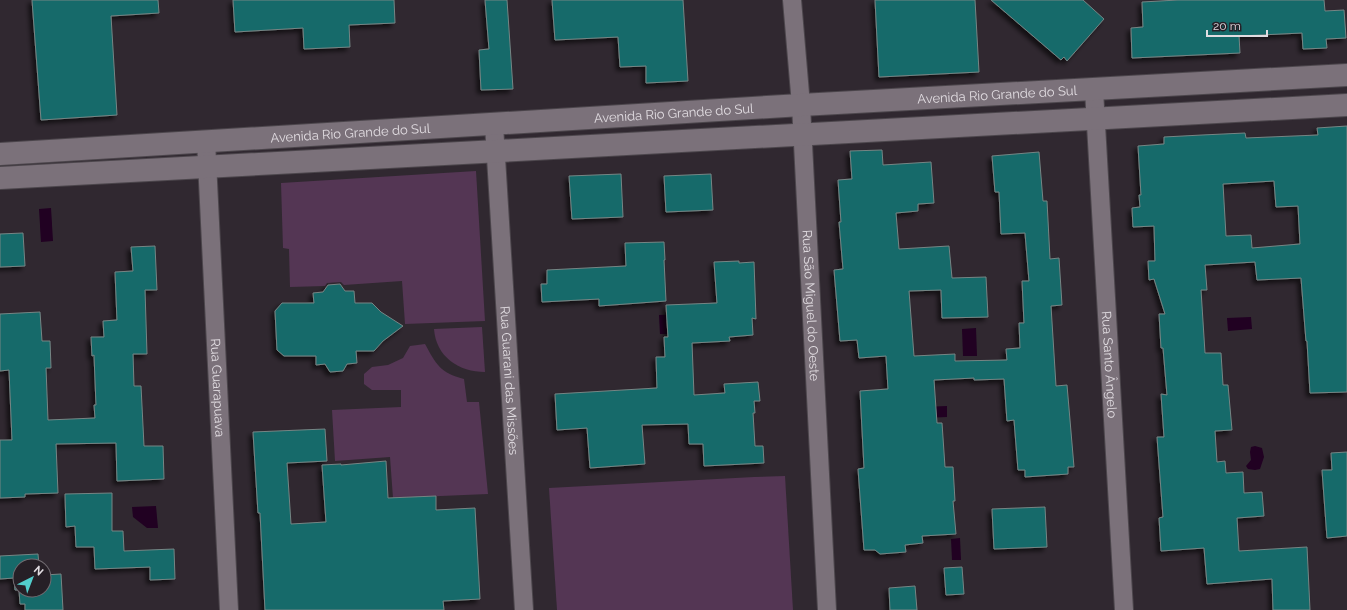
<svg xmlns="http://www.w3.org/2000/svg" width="1347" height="610" font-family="Raleway,sans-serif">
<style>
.green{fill:#543654}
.water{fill:#210122}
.building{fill:#126b6b;stroke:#768584;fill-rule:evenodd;filter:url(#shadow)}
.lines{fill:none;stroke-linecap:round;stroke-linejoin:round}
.street-casing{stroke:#4c464c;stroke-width:20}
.secondary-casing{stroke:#4c464c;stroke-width:24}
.street{stroke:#7b717a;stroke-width:18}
.secondary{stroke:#7b717a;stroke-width:22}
.labels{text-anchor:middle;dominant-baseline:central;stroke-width:3.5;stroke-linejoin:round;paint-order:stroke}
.street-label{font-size:13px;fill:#e1dce1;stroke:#261f26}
</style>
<defs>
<filter id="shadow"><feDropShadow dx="-3.5" dy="3.5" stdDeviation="2" flood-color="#0009"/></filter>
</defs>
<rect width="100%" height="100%" fill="#302830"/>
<g class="green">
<path d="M 476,171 L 485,321 L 405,324 L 402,281 L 344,285 L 341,282 L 327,283 L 325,286 L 290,287 L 289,249 L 283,248 L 281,183 Z"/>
<path d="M 482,327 L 485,372 C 459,372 436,357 434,329 Z"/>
<path d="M 425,344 C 436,364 440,373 464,379 L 467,402 L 479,402 L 488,494 L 393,498 L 390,457 L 335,461 L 332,410 L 401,407 L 401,390 L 372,390 L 364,384 L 364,374 L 372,367 L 388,365 L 403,358 L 410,346 Z"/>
<path d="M 785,476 L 793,610 L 557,610 L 549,488 L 754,477 Z"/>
</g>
<g class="water">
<path d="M 51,208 L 53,241 L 41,242 L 39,209 Z"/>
<path d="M 681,314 L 677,320 L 666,321 L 667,334 L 660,334 L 659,315 Z"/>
<path d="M 1251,317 L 1252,329 L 1228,331 L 1227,318 Z"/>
<path d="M 976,328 L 977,356 L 963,356 L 962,329 Z"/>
<path d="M 947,406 L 947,417 L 924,418 L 923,407 Z"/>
<path d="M 1255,446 L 1262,448 L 1264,457 L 1260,469 L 1255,470 L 1248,469 L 1246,466 L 1251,460 L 1250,452 L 1251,447 Z"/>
<path d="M 156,506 L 158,528 L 147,528 L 133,517 L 132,507 Z"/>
<path d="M 960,538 L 961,560 L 952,560 L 951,539 Z"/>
</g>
<g class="building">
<path d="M 32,0 L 158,0 L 159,13 L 111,16 L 117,115 L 41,120 Z"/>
<path d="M 233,0 L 394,0 L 395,23 L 349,25 L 350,47 L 304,49 L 303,28 L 235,32 Z"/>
<path d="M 485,0 L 507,0 L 513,89 L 481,90 L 479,50 L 489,49 Z"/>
<path d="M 552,0 L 683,0 L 688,81 L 646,83 L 646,66 L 620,67 L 618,37 L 555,40 Z"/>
<path d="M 875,0 L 975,0 L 979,72 L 879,77 Z"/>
<path d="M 991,0 L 1083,0 L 1104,19 L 1067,61 L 1064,57 L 1061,60 Z"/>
<path d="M 1178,0 L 1324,0 L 1325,11 L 1344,10 L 1346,38 L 1326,39 L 1327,48 L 1303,49 L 1302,33 L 1239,36 L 1240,53 L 1132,58 L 1131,28 L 1143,27 L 1142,2 Z"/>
<path d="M 1347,126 L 1347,392 L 1310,393 L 1307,341 L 1306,341 L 1301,278 L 1257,280 L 1255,262 L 1205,265 L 1207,290 L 1201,290 L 1205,353 L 1221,353 L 1223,385 L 1228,385 L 1232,430 L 1215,431 L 1217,462 L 1225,461 L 1226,473 L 1243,472 L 1244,493 L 1262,492 L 1264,516 L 1237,518 L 1239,551 L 1307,547 L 1310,610 L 1273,610 L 1272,579 L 1207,584 L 1204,548 L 1161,551 L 1159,518 L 1163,517 L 1157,437 L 1164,437 L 1161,394 L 1167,395 L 1163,348 L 1161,348 L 1159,314 L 1165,314 L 1154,279 L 1149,280 L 1148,261 L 1155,261 L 1154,226 L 1133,227 L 1132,208 L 1140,207 L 1139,195 L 1141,195 L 1138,146 L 1164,144 L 1164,137 L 1202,135 L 1245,133 L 1246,138 L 1318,135 L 1317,128 ZM 1274,181 L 1276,207 L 1298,206 L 1300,244 L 1252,248 L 1251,235 L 1226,236 L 1223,184 Z"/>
<path d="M 882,150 L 883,165 L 931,162 L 934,203 L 918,204 L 918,211 L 896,213 L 899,249 L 949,246 L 952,278 L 986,277 L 988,317 L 942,318 L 941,290 L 909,291 L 914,356 L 955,354 L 955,361 L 1007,360 L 1006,349 L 1020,348 L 1019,323 L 1024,323 L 1022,281 L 1029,281 L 1025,233 L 1001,234 L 999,192 L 995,192 L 992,156 L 1039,152 L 1043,201 L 1047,201 L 1050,259 L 1059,258 L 1062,305 L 1051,306 L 1056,386 L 1067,385 L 1074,467 L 1068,467 L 1068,474 L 1025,477 L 1025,470 L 1018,470 L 1014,420 L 1007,421 L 1004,379 L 974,380 L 974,378 L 934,380 L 937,423 L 942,423 L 945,467 L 953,467 L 955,501 L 953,501 L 956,534 L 922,536 L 923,543 L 905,545 L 906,552 L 880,554 L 875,550 L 864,550 L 858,469 L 864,468 L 860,391 L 888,389 L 886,356 L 859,358 L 857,340 L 840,341 L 834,270 L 843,269 L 839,222 L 841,222 L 838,180 L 852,179 L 850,151 Z"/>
<path d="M 621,174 L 623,217 L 572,219 L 569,176 Z"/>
<path d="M 711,174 L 713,210 L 666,212 L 664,176 Z"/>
<path d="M 23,233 L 25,266 L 0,267 L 0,234 Z"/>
<path d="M 664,242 L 665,260 L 664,260 L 666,301 L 599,306 L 599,299 L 542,302 L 541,284 L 547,284 L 547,270 L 626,266 L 625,243 Z"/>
<path d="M 155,246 L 157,290 L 145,290 L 147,354 L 133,354 L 134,386 L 141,386 L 144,446 L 163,446 L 164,479 L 117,481 L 116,443 L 56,444 L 58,493 L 25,494 L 25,497 L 0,498 L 0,440 L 12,440 L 9,370 L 0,371 L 0,314 L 40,312 L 42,341 L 50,341 L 51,368 L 46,368 L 48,420 L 95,418 L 94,405 L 96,405 L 94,355 L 92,356 L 91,337 L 104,337 L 103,321 L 117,320 L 115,272 L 133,271 L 131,247 Z"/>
<path d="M 739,261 L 739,263 L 754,262 L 756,319 L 752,318 L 753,335 L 729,337 L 730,341 L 692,343 L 694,395 L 725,393 L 724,384 L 758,382 L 760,401 L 754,401 L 755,413 L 753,413 L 755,446 L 763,446 L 764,463 L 704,466 L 703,444 L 689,444 L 688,424 L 642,425 L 645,464 L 590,468 L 587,428 L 557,430 L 555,394 L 657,388 L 656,357 L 665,357 L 664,337 L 668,337 L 666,305 L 717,303 L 714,262 Z"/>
<path d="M 340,284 L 345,291 L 354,291 L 355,303 L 372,303 L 381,312 L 403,326 L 383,341 L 374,351 L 356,351 L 357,363 L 347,364 L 343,371 L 330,372 L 325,364 L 316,365 L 316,356 L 284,356 L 277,350 L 275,311 L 282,303 L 314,303 L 313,293 L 323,292 L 328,285 Z"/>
<path d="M 325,429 L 327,461 L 287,463 L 291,524 L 326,522 L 322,465 L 341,464 L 341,465 L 386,461 L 388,498 L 436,496 L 436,510 L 475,508 L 480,599 L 443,601 L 444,610 L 265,610 L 260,513 L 258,513 L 253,432 Z"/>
<path d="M 1347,452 L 1347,536 L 1327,538 L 1322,470 L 1332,470 L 1331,453 Z"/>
<path d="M 112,493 L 112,531 L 123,531 L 124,551 L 174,549 L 175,579 L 150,580 L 150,567 L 95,569 L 94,547 L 76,547 L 75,526 L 66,527 L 65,494 Z"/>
<path d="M 1045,507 L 1047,547 L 994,549 L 992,509 Z"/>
<path d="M 38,554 L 39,566 L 20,566 L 20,590 L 44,590 L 44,575 L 61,574 L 63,610 L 25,610 L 25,604 L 20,604 L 19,590 L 15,590 L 14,578 L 0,579 L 0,556 Z"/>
<path d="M 962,567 L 964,594 L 946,595 L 944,568 Z"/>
<path d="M 915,586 L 917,610 L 890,610 L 889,588 Z"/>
</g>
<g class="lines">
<defs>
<g id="street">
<path id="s1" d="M 792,0 L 801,105 L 827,610"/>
<path id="s2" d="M 1094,90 L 1124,610"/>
<path id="s3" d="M 494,125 L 524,610"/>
<path id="s4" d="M 206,141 L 229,610"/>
</g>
<g id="secondary">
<path id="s5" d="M 0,154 L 801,105 L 1347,75"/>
<path d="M 0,178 L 1347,105"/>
</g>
</defs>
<use href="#street" class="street-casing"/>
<use href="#secondary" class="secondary-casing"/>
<use href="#street" class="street"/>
<use href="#secondary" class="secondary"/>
</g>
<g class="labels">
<g class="street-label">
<text stroke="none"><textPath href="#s5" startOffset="999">Avenida Rio Grande do Sul</textPath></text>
<text stroke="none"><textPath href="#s5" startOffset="675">Avenida Rio Grande do Sul</textPath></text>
<text stroke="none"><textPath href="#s5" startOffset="351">Avenida Rio Grande do Sul</textPath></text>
<text stroke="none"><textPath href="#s1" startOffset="306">Rua São Miguel do Oeste</textPath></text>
<text stroke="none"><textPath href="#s2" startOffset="275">Rua Santo Ângelo</textPath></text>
<text stroke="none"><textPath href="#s3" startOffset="256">Rua Guarani das Missões</textPath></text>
<text stroke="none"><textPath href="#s4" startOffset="247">Rua Guarapuava</textPath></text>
</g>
</g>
<g transform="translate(32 578) rotate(42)"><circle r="19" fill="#261f26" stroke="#716b71"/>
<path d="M0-3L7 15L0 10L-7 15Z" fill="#52cdcc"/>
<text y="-6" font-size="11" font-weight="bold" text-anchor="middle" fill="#e1dce1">N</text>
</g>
<path d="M1207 30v6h60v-6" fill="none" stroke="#e1dce1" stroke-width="2"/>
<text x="1213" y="30" font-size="12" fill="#e1dce1" stroke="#261f26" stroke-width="3" paint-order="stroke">20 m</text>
</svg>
